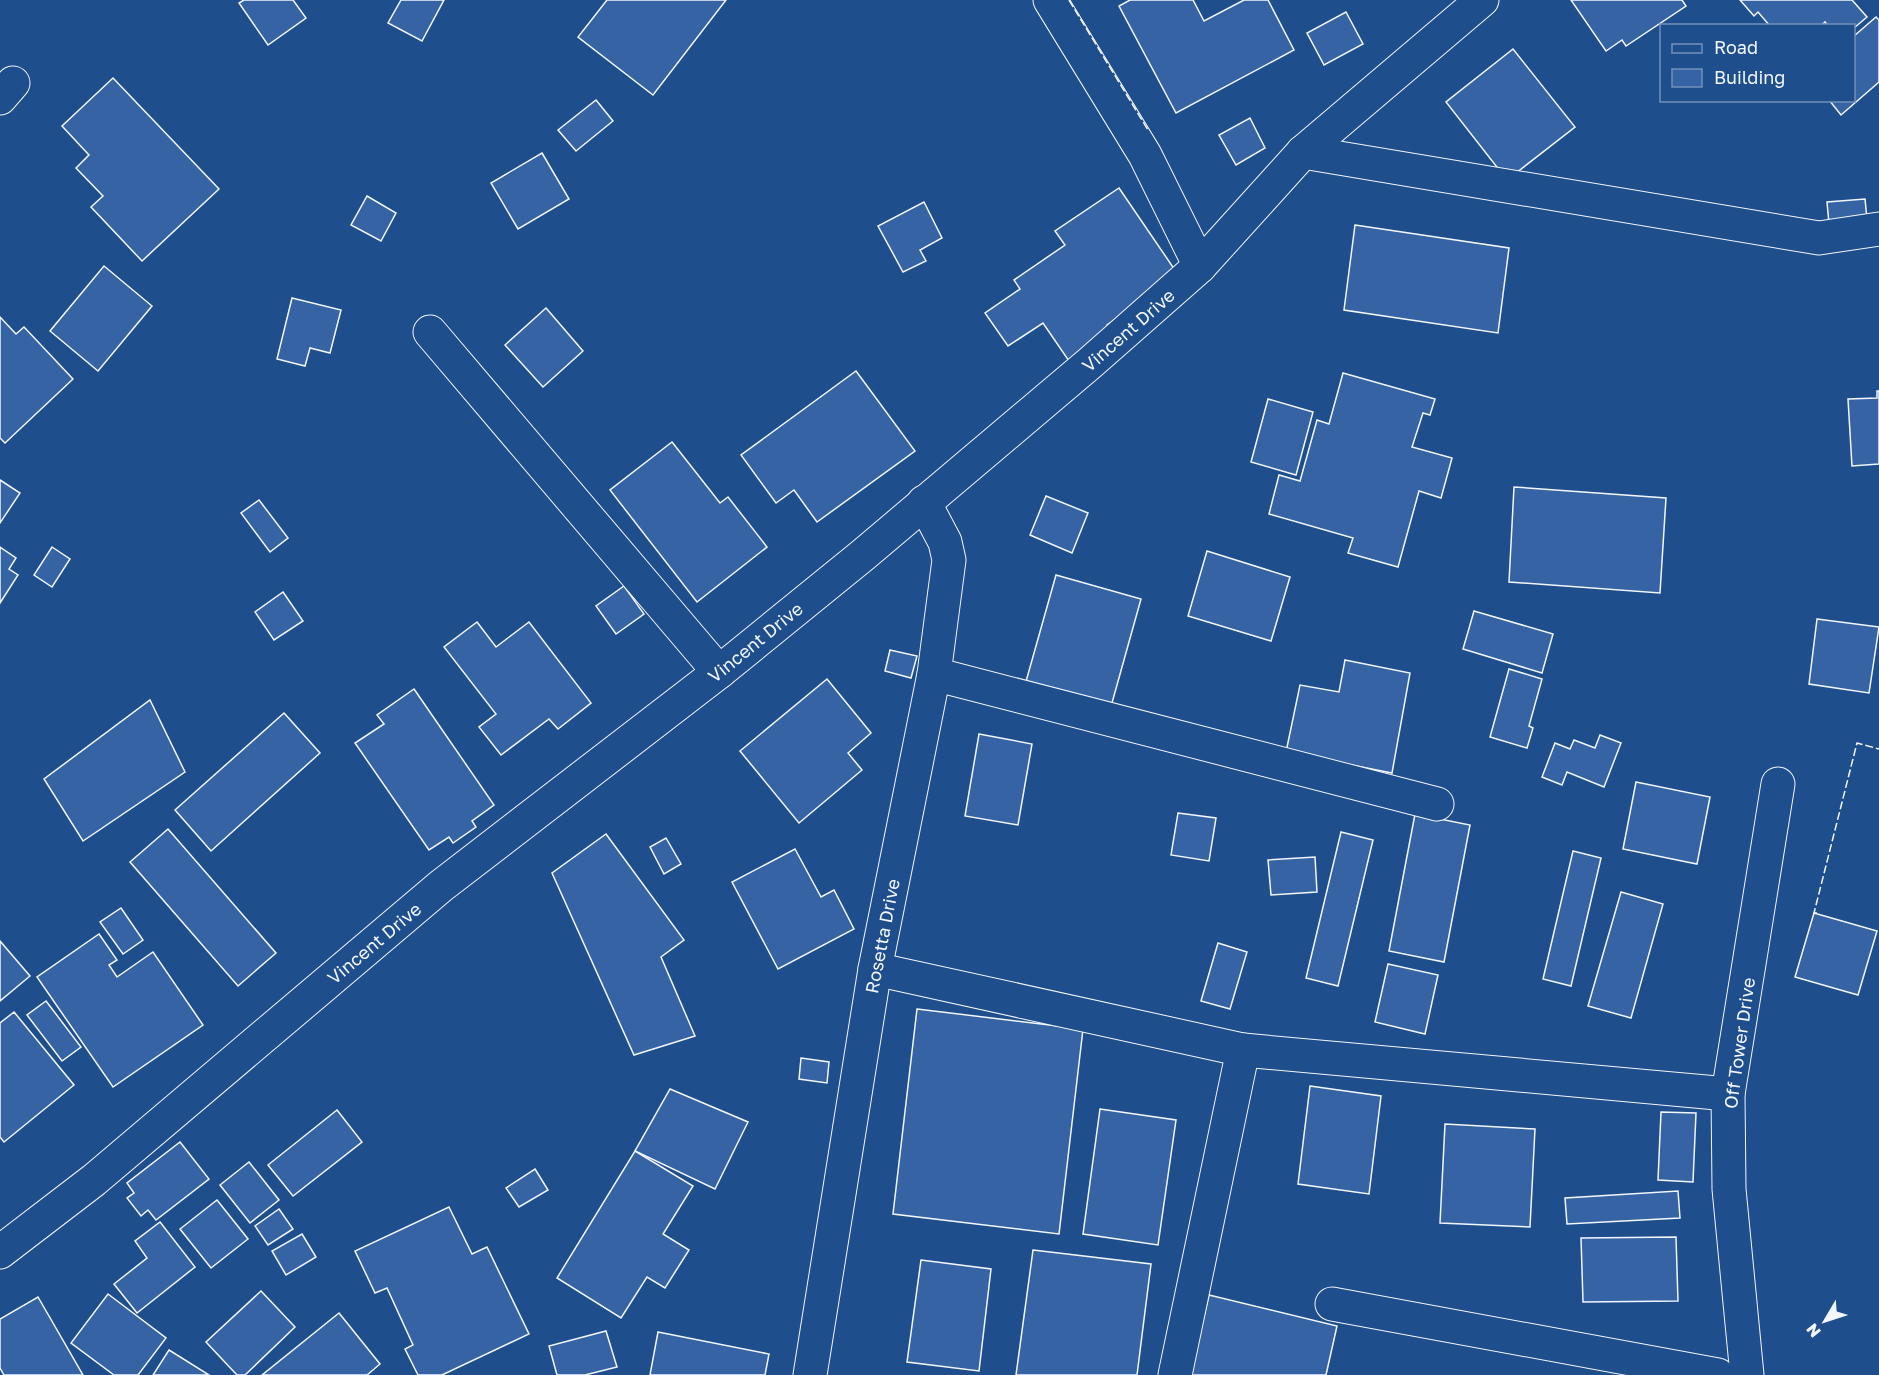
<svg xmlns="http://www.w3.org/2000/svg" width="1879" height="1375" font-family="'Golos Text',sans-serif">
<style>
.building{fill:#3563a3;stroke:#f2f6ff;stroke-width:1.5}
.lines{fill:none;stroke-linecap:round;stroke-linejoin:round}
.minor-casing{stroke:#f2f6ff;stroke-width:35}
.minor{stroke:#1f4e8c;stroke-width:33}
.fence{stroke:#f2f6ff;stroke-width:1.5;stroke-dasharray:8 3;stroke-linecap:butt}
.labels{text-anchor:middle;dominant-baseline:central;stroke-width:4.5;stroke-linejoin:round;paint-order:stroke}
.street-label{font-size:18px;fill:#f2f6ff;stroke:#1f4e8c}
</style>
<rect width="100%" height="100%" fill="#1f4e8c"/>
<g class="building">
<path d="M 244,0 L 293,0 L 306,18 L 268,45 L 239,3 Z"/>
<path d="M 401,0 L 444,0 L 422,41 L 388,23 Z"/>
<path d="M 607,0 L 726,0 L 653,95 L 578,37 Z"/>
<path d="M 1130,0 L 1193,0 L 1204,21 L 1244,0 L 1268,0 L 1294,50 L 1176,113 L 1119,6 Z"/>
<path d="M 1571,0 L 1682,0 L 1686,6 L 1626,46 L 1622,40 L 1606,51 Z"/>
<path d="M 1740,0 L 1852,0 L 1867,17 L 1854,28 L 1854,26 L 1828,26 L 1825,22 L 1821,26 L 1770,26 L 1758,12 L 1754,16 Z"/>
<path d="M 1346,12 L 1363,44 L 1324,65 L 1307,33 Z"/>
<path d="M 1876,17 L 1879,20 L 1879,82 L 1841,115 L 1829,100 L 1854,100 L 1854,36 Z"/>
<path d="M 1513,49 L 1575,127 L 1507,180 L 1446,102 Z"/>
<path d="M 113,78 L 219,189 L 142,261 L 91,207 L 103,196 L 76,168 L 89,155 L 62,126 Z"/>
<path d="M 596,100 L 613,121 L 576,151 L 558,130 Z"/>
<path d="M 1250,118 L 1265,148 L 1236,165 L 1219,135 Z"/>
<path d="M 542,153 L 569,199 L 518,229 L 491,183 Z"/>
<path d="M 1119,188 L 1179,276 L 1107,325 L 1113,335 L 1071,364 L 1043,323 L 1008,346 L 985,313 L 1020,289 L 1014,280 L 1065,245 L 1055,231 Z"/>
<path d="M 367,196 L 396,213 L 381,241 L 351,225 Z"/>
<path d="M 1865,199 L 1868,229 L 1829,224 L 1827,202 Z"/>
<path d="M 924,202 L 942,238 L 920,250 L 926,261 L 903,272 L 878,226 Z"/>
<path d="M 1355,225 L 1509,248 L 1498,333 L 1344,310 Z"/>
<path d="M 104,266 L 152,306 L 98,371 L 50,331 Z"/>
<path d="M 292,298 L 341,310 L 330,353 L 310,348 L 305,366 L 277,359 Z"/>
<path d="M 546,308 L 583,351 L 543,387 L 505,345 Z"/>
<path d="M 0,317 L 16,334 L 24,327 L 73,379 L 5,443 L 0,438 Z"/>
<path d="M 856,371 L 915,451 L 817,522 L 794,490 L 776,503 L 741,455 Z"/>
<path d="M 1343,373 L 1435,399 L 1430,415 L 1423,413 L 1412,447 L 1452,458 L 1441,498 L 1419,491 L 1398,567 L 1348,553 L 1353,538 L 1269,514 L 1279,475 L 1300,481 L 1317,420 L 1329,424 Z"/>
<path d="M 1877,391 L 1879,391 L 1879,464 L 1852,466 L 1848,399 L 1877,398 Z"/>
<path d="M 1268,399 L 1313,412 L 1296,475 L 1251,462 Z"/>
<path d="M 672,442 L 720,503 L 728,497 L 767,547 L 697,602 L 610,490 Z"/>
<path d="M 0,480 L 20,493 L 0,523 Z"/>
<path d="M 1514,487 L 1666,498 L 1660,593 L 1509,582 Z"/>
<path d="M 1046,496 L 1088,513 L 1072,553 L 1030,535 Z"/>
<path d="M 259,500 L 288,538 L 270,552 L 241,513 Z"/>
<path d="M 0,547 L 16,558 L 9,569 L 18,575 L 0,603 Z"/>
<path d="M 52,547 L 70,559 L 52,587 L 34,575 Z"/>
<path d="M 1207,551 L 1290,577 L 1271,641 L 1188,616 Z"/>
<path d="M 1056,575 L 1141,599 L 1110,710 L 1025,685 Z"/>
<path d="M 624,586 L 644,614 L 616,634 L 596,606 Z"/>
<path d="M 283,592 L 303,621 L 274,640 L 255,612 Z"/>
<path d="M 1474,611 L 1553,634 L 1542,673 L 1463,649 Z"/>
<path d="M 1817,619 L 1879,627 L 1869,693 L 1809,684 Z"/>
<path d="M 477,622 L 496,647 L 529,622 L 591,703 L 558,729 L 549,719 L 501,755 L 479,727 L 496,714 L 444,647 Z"/>
<path d="M 890,650 L 917,656 L 911,678 L 885,671 Z"/>
<path d="M 1345,660 L 1410,673 L 1392,773 L 1286,752 L 1300,685 L 1339,692 Z"/>
<path d="M 1509,669 L 1542,679 L 1529,726 L 1533,728 L 1527,748 L 1490,737 Z"/>
<path d="M 827,679 L 871,733 L 848,753 L 862,770 L 799,823 L 740,751 Z"/>
<path d="M 414,689 L 494,805 L 472,821 L 476,827 L 453,843 L 449,837 L 429,850 L 355,743 L 384,724 L 377,715 Z"/>
<path d="M 150,700 L 185,772 L 83,841 L 44,779 Z"/>
<path d="M 284,713 L 320,753 L 211,851 L 175,810 Z"/>
<path d="M 979,734 L 1032,744 L 1018,825 L 965,816 Z"/>
<path d="M 1600,735 L 1621,743 L 1604,787 L 1567,772 L 1562,785 L 1542,777 L 1555,743 L 1570,749 L 1574,740 L 1595,748 Z"/>
<path d="M 1636,782 L 1710,797 L 1697,864 L 1623,849 Z"/>
<path d="M 1178,813 L 1216,818 L 1209,861 L 1171,855 Z"/>
<path d="M 1415,814 L 1470,825 L 1444,962 L 1389,951 Z"/>
<path d="M 168,829 L 276,953 L 238,986 L 130,862 Z"/>
<path d="M 1341,832 L 1373,840 L 1338,986 L 1306,978 Z"/>
<path d="M 606,834 L 684,940 L 661,957 L 695,1036 L 634,1055 L 552,873 Z"/>
<path d="M 666,838 L 681,864 L 664,874 L 650,847 Z"/>
<path d="M 795,849 L 821,897 L 834,890 L 854,929 L 778,969 L 732,882 Z"/>
<path d="M 1573,851 L 1601,858 L 1571,986 L 1543,979 Z"/>
<path d="M 1315,857 L 1317,892 L 1271,895 L 1268,860 Z"/>
<path d="M 1621,892 L 1663,904 L 1631,1018 L 1588,1006 Z"/>
<path d="M 121,908 L 143,940 L 123,954 L 100,922 Z"/>
<path d="M 1814,913 L 1877,931 L 1858,995 L 1795,977 Z"/>
<path d="M 99,934 L 117,960 L 109,965 L 117,977 L 153,952 L 203,1025 L 113,1087 L 37,977 Z"/>
<path d="M 0,941 L 30,976 L 0,1001 Z"/>
<path d="M 1218,943 L 1247,952 L 1230,1009 L 1201,1001 Z"/>
<path d="M 1388,964 L 1438,975 L 1425,1034 L 1375,1022 Z"/>
<path d="M 46,1001 L 81,1047 L 62,1061 L 27,1015 Z"/>
<path d="M 917,1009 L 1083,1029 L 1059,1234 L 893,1214 Z"/>
<path d="M 14,1012 L 74,1085 L 4,1142 L 0,1137 L 0,1023 Z"/>
<path d="M 801,1058 L 829,1062 L 827,1083 L 799,1079 Z"/>
<path d="M 1310,1086 L 1381,1096 L 1369,1194 L 1298,1184 Z"/>
<path d="M 670,1089 L 748,1122 L 715,1189 L 635,1151 Z"/>
<path d="M 1100,1109 L 1176,1120 L 1158,1245 L 1083,1234 Z"/>
<path d="M 337,1110 L 362,1142 L 293,1196 L 268,1165 Z"/>
<path d="M 1661,1112 L 1696,1113 L 1693,1182 L 1658,1180 Z"/>
<path d="M 1445,1124 L 1535,1129 L 1530,1227 L 1440,1223 Z"/>
<path d="M 180,1142 L 209,1179 L 156,1220 L 148,1210 L 141,1216 L 127,1198 L 134,1193 L 127,1183 Z"/>
<path d="M 635,1151 L 693,1186 L 663,1234 L 689,1250 L 665,1288 L 647,1277 L 621,1318 L 557,1278 Z"/>
<path d="M 249,1162 L 279,1200 L 250,1223 L 220,1185 Z"/>
<path d="M 535,1169 L 548,1190 L 519,1207 L 506,1188 Z"/>
<path d="M 1678,1191 L 1680,1218 L 1567,1224 L 1565,1198 Z"/>
<path d="M 217,1200 L 248,1239 L 211,1268 L 180,1229 Z"/>
<path d="M 449,1207 L 472,1254 L 487,1247 L 529,1334 L 442,1375 L 418,1375 L 405,1349 L 413,1345 L 387,1288 L 375,1293 L 355,1251 Z"/>
<path d="M 279,1209 L 293,1229 L 268,1245 L 255,1226 Z"/>
<path d="M 160,1222 L 195,1267 L 137,1313 L 114,1284 L 147,1258 L 135,1241 Z"/>
<path d="M 302,1234 L 316,1257 L 286,1275 L 272,1251 Z"/>
<path d="M 1676,1237 L 1678,1301 L 1583,1302 L 1581,1238 Z"/>
<path d="M 1033,1250 L 1151,1264 L 1137,1375 L 1016,1375 Z"/>
<path d="M 921,1260 L 991,1269 L 979,1371 L 907,1362 Z"/>
<path d="M 261,1291 L 295,1327 L 245,1375 L 237,1375 L 206,1342 Z"/>
<path d="M 108,1294 L 166,1338 L 138,1375 L 114,1375 L 71,1343 Z"/>
<path d="M 1209,1295 L 1337,1326 L 1326,1375 L 1190,1375 Z"/>
<path d="M 38,1297 L 83,1375 L 4,1375 L 0,1368 L 0,1319 Z"/>
<path d="M 339,1313 L 380,1364 L 367,1375 L 262,1375 Z"/>
<path d="M 606,1331 L 617,1367 L 585,1375 L 557,1375 L 549,1346 Z"/>
<path d="M 658,1332 L 769,1354 L 765,1375 L 650,1375 Z"/>
<path d="M 169,1350 L 209,1375 L 153,1375 Z"/>
</g>
<g class="lines">
<defs>
<g id="minor">
<path d="M 1050,0 L 1145,155 L 1200,266"/>
<path d="M 0,98 L 13,83"/>
<path d="M 1303,152 L 1819,238 L 1879,229"/>
<path d="M 430,332 L 719,672"/>
<path d="M 934,674 L 1437,804"/>
<path d="M 875,969 L 1243,1050 L 1728,1094"/>
<path d="M 0,1252 L 94,1180 L 441,886 L 719,672 L 863,555 L 1090,363 L 1200,266 L 1303,152 L 1482,0"/>
<path d="M 1332,1304 L 1718,1375"/>
<path d="M 810,1375 L 875,969 L 934,674 L 949,560 L 945,542 L 924,502"/>
<path d="M 1175,1375 L 1243,1050"/>
<path d="M 1747,1375 L 1729,1189 L 1728,1094 L 1778,784"/>
</g>
</defs>
<use href="#minor" class="minor-casing"/>
<use href="#minor" class="minor"/>
<g class="fence">
<path d="M 1069,0 L 1148,130"/>
<path d="M 1817,913 L 1814,913 L 1857,743 L 1879,749"/>
</g>
</g>
<g class="labels">
<g class="street-label">
<text transform="translate(1128 330) rotate(-41)">Vincent Drive</text>
<text transform="translate(755 642) rotate(-39)">Vincent Drive</text>
<text transform="translate(882 936) rotate(-79)">Rosetta Drive</text>
<text transform="translate(374 943) rotate(-40)">Vincent Drive</text>
<text transform="translate(1739 1043) rotate(-82)">Off Tower Drive</text>
</g>
</g>
<rect x="1660" y="24" width="195" height="78" fill="#1f4e8c" stroke="#7391ba" stroke-width="1.5"/>
<rect x="1672" y="44" width="30" height="9" fill="#1f4e8c" stroke="#7391ba" stroke-width="1.5"/>
<text x="1714" y="54" font-size="18" fill="#f2f6ff">Road</text>
<rect x="1672" y="69" width="30" height="18" fill="#3563a3" stroke="#7391ba" stroke-width="1.5"/>
<text x="1714" y="84" font-size="18" fill="#f2f6ff">Building</text>
<g transform="translate(1825 1321) rotate(231)" stroke="#1f4e8c" stroke-width="4.5" paint-order="stroke">
<path d="M0-4.5L10 22L0 15L-10 22Z" fill="#f2f6ff"/>
<text y="-9" font-size="16" font-weight="bold" text-anchor="middle" fill="#f2f6ff">N</text>
</g>
</svg>
